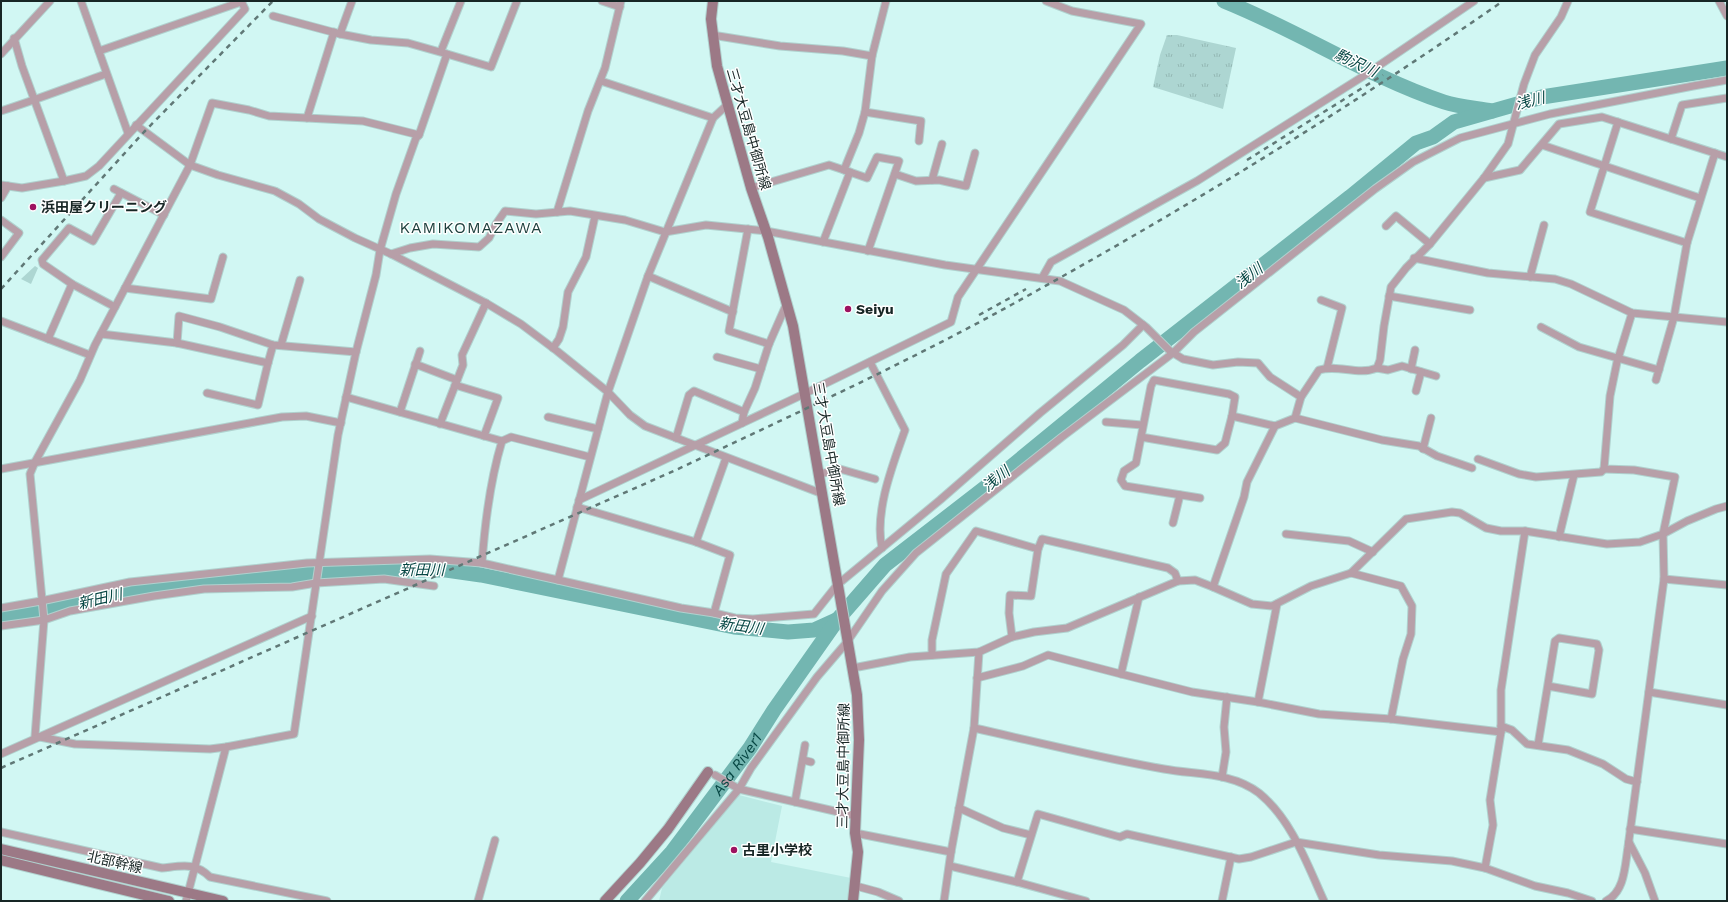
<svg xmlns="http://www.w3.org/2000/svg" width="1728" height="902" font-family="'Work Sans','Noto Sans JP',sans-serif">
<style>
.built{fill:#bbeae5}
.park{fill:url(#park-tufts)}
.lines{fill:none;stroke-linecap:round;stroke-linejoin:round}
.river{stroke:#73b6b1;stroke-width:15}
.street-casing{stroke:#b0d1ce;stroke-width:9}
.secondary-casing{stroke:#b0d1ce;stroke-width:12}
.street{stroke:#b79fa8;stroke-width:7}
.secondary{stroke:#9c7986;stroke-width:10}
.rail{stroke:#607876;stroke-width:2.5;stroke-dasharray:5 5;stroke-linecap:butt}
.poi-dot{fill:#9d1260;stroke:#fff;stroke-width:1.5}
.labels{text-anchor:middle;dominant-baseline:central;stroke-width:3;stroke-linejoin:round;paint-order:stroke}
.street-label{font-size:14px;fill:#172625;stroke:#fff}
.poi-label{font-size:14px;font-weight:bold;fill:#172625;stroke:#fff;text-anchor:start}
.water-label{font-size:15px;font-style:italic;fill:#064643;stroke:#fff}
.quarter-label{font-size:16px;letter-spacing:1px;fill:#1e403d;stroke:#fff}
</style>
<defs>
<pattern id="park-tufts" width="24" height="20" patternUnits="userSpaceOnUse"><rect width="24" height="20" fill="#add6d2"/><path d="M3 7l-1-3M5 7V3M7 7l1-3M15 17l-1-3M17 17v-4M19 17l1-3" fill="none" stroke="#94b8b4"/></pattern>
</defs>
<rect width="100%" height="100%" fill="#d1f7f3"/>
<path class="built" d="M 739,795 L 782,806 L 771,862 L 851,878 L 849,901 L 659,901 L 662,888 Z"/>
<g class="park">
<path d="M 1167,35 L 1177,35 L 1236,48 L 1223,109 L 1153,87 L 1160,55 Z"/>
<path d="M 35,266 L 38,268 L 31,284 L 21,279 Z"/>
</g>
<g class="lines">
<g class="river">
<path d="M 1224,1 C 1299,31 1367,76 1444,102 C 1459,107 1476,108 1492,111"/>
<path d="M 1,618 L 52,610 L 120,594 L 221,582 L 311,574 L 379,570 L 446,570 L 481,575 L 734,627 L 788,632 L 814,630 L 836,620"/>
<path id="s1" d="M 627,901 L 672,852 L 750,748 L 774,710 L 838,619 L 885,565 L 995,480 L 1140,361 L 1350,197 L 1416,143 L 1433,137 L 1454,122 L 1542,97 L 1727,68"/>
</g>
<defs>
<g id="street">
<path d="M 81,1 L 128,133"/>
<path d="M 602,1 L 620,7"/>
<path d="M 1719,1 L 1727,16"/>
<path d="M 273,16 L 340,34 L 352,1"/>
<path d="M 334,32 L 307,118 L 363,121 L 419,135"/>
<path d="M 340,34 L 371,40 L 408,43 L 447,54"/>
<path d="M 712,35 L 780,46 L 843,51 L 872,56"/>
<path d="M 14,38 L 22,66 L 64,181"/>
<path d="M 99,51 L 241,2"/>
<path d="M 441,51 L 461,1"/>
<path d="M 1,54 L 50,1"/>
<path d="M 601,81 L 713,118"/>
<path d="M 1,111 C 36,100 71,86 106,74"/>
<path d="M 865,112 L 921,121 L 919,141"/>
<path d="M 307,118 L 269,116 L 249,110 L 212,103 L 190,165 L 95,345 L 80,380 L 35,462 L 30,474 L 44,620 L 35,736 L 75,744 L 210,749 L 226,747 L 294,734 L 338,435 L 356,352 L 376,275 L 380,250 L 396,194 L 416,138 L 419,135 L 447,54 L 491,67 L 517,1"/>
<path d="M 1618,122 L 1590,212 L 1687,243"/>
<path d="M 136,125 L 190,165 L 218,175 L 275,191 L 299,204 L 319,219 L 355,238 L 391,254 L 486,303 L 521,324 L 557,351 L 608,392 L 630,415 L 645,426 L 823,494"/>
<path d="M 1671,139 L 1682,105 L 1727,98"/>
<path d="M 1542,145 L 1700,198"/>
<path d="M 895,174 L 916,181 L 939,180 L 966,186 L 975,153"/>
<path d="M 1484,178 L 1520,170 L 1559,124 L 1602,117 L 1727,157"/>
<path d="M 932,180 L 942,144"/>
<path d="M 1,185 L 22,188 L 64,181 L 86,176 L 99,166 L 245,9 L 241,1"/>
<path d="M 751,188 L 829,165 L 844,170"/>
<path d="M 114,189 L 164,215"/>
<path d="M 1,198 L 8,186"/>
<path d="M 557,212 L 588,111 L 605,68 L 621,1"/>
<path d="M 1,220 L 19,233 L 1,257"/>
<path d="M 1386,226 L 1396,216 L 1430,244"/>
<path d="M 748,229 L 729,331 L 769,344 L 787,303"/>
<path d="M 823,242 L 850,172"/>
<path d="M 868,251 L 899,161 L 877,157 L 867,178 L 844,170 L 859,133 L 865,112 L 872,56 L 886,1"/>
<path d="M 391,254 L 410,248 L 433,244 L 479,247 L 489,238 L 496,224 L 505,211 L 536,214 L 570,211 L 625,220 L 665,232 L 706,225 L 766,231 L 945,265 L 1060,281 L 1124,310 L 1146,327 L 1170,351 L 1183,359 L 1213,365 L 1238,362 L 1258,363 L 1270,377 L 1301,397"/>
<path d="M 1414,258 L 1488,273 L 1555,279 L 1571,284 L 1632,313 L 1727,322"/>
<path d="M 648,276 L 733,312"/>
<path d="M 1530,277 L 1544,225"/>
<path d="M 1042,278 L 1051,262 L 1197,181 L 1362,77 L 1474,1"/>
<path d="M 125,288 L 211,299 L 223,257"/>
<path d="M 1389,296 L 1470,310"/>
<path d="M 1321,300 L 1342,308 L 1327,368"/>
<path d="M 115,307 L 72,284 L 43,264 L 42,260 L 69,228 L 93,241 L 121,193"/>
<path d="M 1,321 L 90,355"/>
<path d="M 1541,327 L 1579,347 L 1659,370"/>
<path d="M 101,334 L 177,343 L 268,363 L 273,345"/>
<path d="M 48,339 L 72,284"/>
<path d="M 177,343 L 179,316 L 220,327 L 273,345 L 356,352"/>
<path d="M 281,345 L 300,280"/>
<path d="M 553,348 L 559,339 L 563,327 L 568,292 L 586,257 L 595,216"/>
<path d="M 717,357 L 761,369"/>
<path d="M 870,362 L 905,430 C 893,464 874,512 882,548"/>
<path d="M 415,364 L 457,380"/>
<path d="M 1377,368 L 1388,370 L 1402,366 L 1436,376"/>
<path d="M 1411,369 L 1415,350"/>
<path d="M 1656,380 L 1674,317 L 1687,243 L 1715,153"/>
<path d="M 455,385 L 498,398 L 484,436"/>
<path d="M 1416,391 L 1421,372"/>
<path d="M 207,393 L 258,405 L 268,363"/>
<path d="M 346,397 L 502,441"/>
<path d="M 400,412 L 420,351"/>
<path d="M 744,412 L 755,388 L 769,344"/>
<path d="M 1232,416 L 1275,426"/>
<path d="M 548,417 L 598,429"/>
<path d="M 1295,418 L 1382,440 L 1419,446 L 1437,456 L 1472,468"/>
<path d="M 1106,422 L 1142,425"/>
<path d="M 440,424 L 463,365 L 462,355 L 486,303"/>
<path d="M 1141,437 L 1217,450 L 1225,443 L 1232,416 L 1235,397 L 1229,394 L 1154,380 L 1151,386 L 1136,463 L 1124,471 L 1121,480 L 1125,486 L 1200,498"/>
<path d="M 676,438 L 689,395 L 694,391 L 744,412 L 742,423"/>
<path d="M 1423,449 L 1431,418"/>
<path d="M 590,457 L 511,437 L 502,441 C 490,481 485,521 482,563 L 558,580 L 608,392 L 648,276 L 713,118 L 727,105"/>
<path d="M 1478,459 L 1519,474 L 1536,477 L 1601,472 L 1604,469"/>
<path d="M 1,469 L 282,417 L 306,416 L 341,423"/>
<path d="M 820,474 L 840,469 L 875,479"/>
<path d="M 579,500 L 806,393 L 951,322 L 958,297 L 964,288 L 1141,24 L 1072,11 L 1046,1"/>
<path d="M 577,507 L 696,542 L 730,555 L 714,613"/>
<path d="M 1173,523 L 1180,495"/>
<path d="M 1286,534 L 1349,541 L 1373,552"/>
<path d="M 1559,537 L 1574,475"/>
<path d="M 696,542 L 726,458"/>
<path d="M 1351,573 L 1401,586 L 1412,606 L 1411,634 L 1403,659 L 1391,719"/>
<path d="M 1664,579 L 1727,585"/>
<path d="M 558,580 L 681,608 L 714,613 L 735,618 L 753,619 L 814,614 L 837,585 L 940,500 L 1040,413 L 1123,345 L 1143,325"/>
<path d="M 1213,587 L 1244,497 L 1247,482 L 1275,426 L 1295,418 L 1301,397 L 1319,370 C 1339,364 1357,376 1377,368 L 1380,360 L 1384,326 L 1391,287 L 1406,268 L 1430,244 L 1484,178 L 1508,144 L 1524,84 L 1535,55 L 1561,17 L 1568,1"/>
<path d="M 1139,597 L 1121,674 L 1192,692 L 1258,702 L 1319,714 L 1391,719 L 1501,732 L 1501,690 L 1525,531"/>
<path d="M 1,608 L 41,601 L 130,582 L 307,563 L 430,559 L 482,563"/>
<path d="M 1,626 L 44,620 L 70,611 L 154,596 L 204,589 L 292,587 L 316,583 L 384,579 L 434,586"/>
<path d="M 1012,637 L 1009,613 L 1010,595 L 1031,596 L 1038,549 L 1042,539 L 1168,568 L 1175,573 L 1178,581"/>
<path d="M 932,655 L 932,640 L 946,574 L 976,531 L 1038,549"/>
<path d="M 853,668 L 910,657 L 979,652 L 1012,637 L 1034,632 L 1067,628 L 1178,581 L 1195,580 L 1213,587 L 1252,604 L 1272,606 L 1311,586 L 1351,573 L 1406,519 L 1452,512 L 1460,513 L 1486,528 L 1501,531 L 1525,531 L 1607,544 L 1640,542 L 1663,534 L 1687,521 L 1716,509 L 1727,506"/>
<path d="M 977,678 L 1023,666 L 1048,655 L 1121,674"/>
<path d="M 1649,692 L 1727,705"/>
<path d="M 1258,702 L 1277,604"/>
<path d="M 1501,726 L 1512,730 L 1527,744 L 1568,750 L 1603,764 L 1626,779 L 1637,782"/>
<path d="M 974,728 C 1037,742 1100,758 1164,769 C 1196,775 1232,772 1259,793 C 1292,820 1307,864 1324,901"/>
<path d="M 1538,745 L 1555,641 L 1559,638 L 1597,644 L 1599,650 L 1592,694 L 1548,686"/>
<path d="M 1,754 L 312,616"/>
<path d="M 803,760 L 811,762"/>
<path d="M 715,775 L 739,789 L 856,816"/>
<path d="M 1222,777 L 1226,752 L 1224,727 L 1227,697"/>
<path d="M 795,802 L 805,745"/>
<path d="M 959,808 L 1003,828 L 1031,835"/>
<path d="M 1630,829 L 1727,844"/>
<path d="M 1,832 L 162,868 C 182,866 195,862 210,877 L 327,901"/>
<path d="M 855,833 L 951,852"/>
<path d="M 1629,842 L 1645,873 L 1655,901"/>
<path d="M 950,866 L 1017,882 L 1086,901"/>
<path d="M 1485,868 L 1493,825 L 1490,800 L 1501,732"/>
<path d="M 1017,882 L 1038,814 L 1120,837 L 1127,834 L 1239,859 L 1251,857 L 1296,842 L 1379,855 L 1452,861 L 1485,868 L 1535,886 L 1568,893 L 1592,901"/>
<path d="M 856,886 L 878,892 L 899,901"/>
<path d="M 186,901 L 226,747"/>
<path d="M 478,901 L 495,840"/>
<path d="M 645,901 L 739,789 L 751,768 L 817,677 L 847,642 L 882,591 L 916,553 L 1062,437 L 1173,353 L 1194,332 L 1375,189 L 1413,162 L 1460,138 L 1550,114 L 1693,86 L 1727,80"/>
<path d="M 944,901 L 951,852 L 974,728 L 979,652"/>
<path d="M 1222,901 L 1231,857"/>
<path d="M 1606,901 C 1625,892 1625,865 1628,847 L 1664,579 L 1663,534 L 1675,477 L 1634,470 L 1604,469 L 1610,396 L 1617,362 L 1632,313"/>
</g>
<g id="secondary">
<path d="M 713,1 L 711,19 L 717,66 L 751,188 L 768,237 L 793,326 L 857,695 L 859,740 L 855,833 L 858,852 L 853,901"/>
<path d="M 1,849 L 223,901"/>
<path d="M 1,860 L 169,901"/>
<path d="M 605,901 L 640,863 L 668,829 L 708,772"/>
</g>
</defs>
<use href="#street" class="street-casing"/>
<use href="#secondary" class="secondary-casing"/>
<use href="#street" class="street"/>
<use href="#secondary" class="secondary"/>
<g class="rail">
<path d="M 1247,160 L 1383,75"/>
<path d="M 1,289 L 144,132 L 273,1"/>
<path d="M 979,315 L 1026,289"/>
<path d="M 1,768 L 676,470 C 788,417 902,365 1011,305 C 1180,212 1345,111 1503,1"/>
</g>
</g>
<g class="poi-dot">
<circle cx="33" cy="207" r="4"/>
<circle cx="848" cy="309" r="4"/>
<circle cx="734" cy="850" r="4"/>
</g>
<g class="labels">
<g class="street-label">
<text transform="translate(749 129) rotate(74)">三才大豆島中御所線</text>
<text transform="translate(829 444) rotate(80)">三才大豆島中御所線</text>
<text transform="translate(843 766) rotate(-89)">三才大豆島中御所線</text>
<text transform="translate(115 862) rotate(13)">北部幹線</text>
</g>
<g class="poi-label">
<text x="41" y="207">浜田屋クリーニング</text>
<text x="856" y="309">Seiyu</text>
<text x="742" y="850">古里小学校</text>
</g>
<g class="water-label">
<text transform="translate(1356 63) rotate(25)">駒沢川</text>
<text transform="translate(1530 101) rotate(-14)">浅川</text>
<text transform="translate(1249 276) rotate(-38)">浅川</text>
<text transform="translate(996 479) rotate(-39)">浅川</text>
<text x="422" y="570">新田川</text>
<text transform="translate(100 599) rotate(-13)">新田川</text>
<text transform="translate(741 626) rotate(8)">新田川</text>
<text stroke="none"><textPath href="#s1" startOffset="176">Asa River1</textPath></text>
</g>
<g class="quarter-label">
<text x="471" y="227">KAMIKOMAZAWA</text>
</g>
</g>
<rect width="1728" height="902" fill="none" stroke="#172625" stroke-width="4"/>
</svg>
